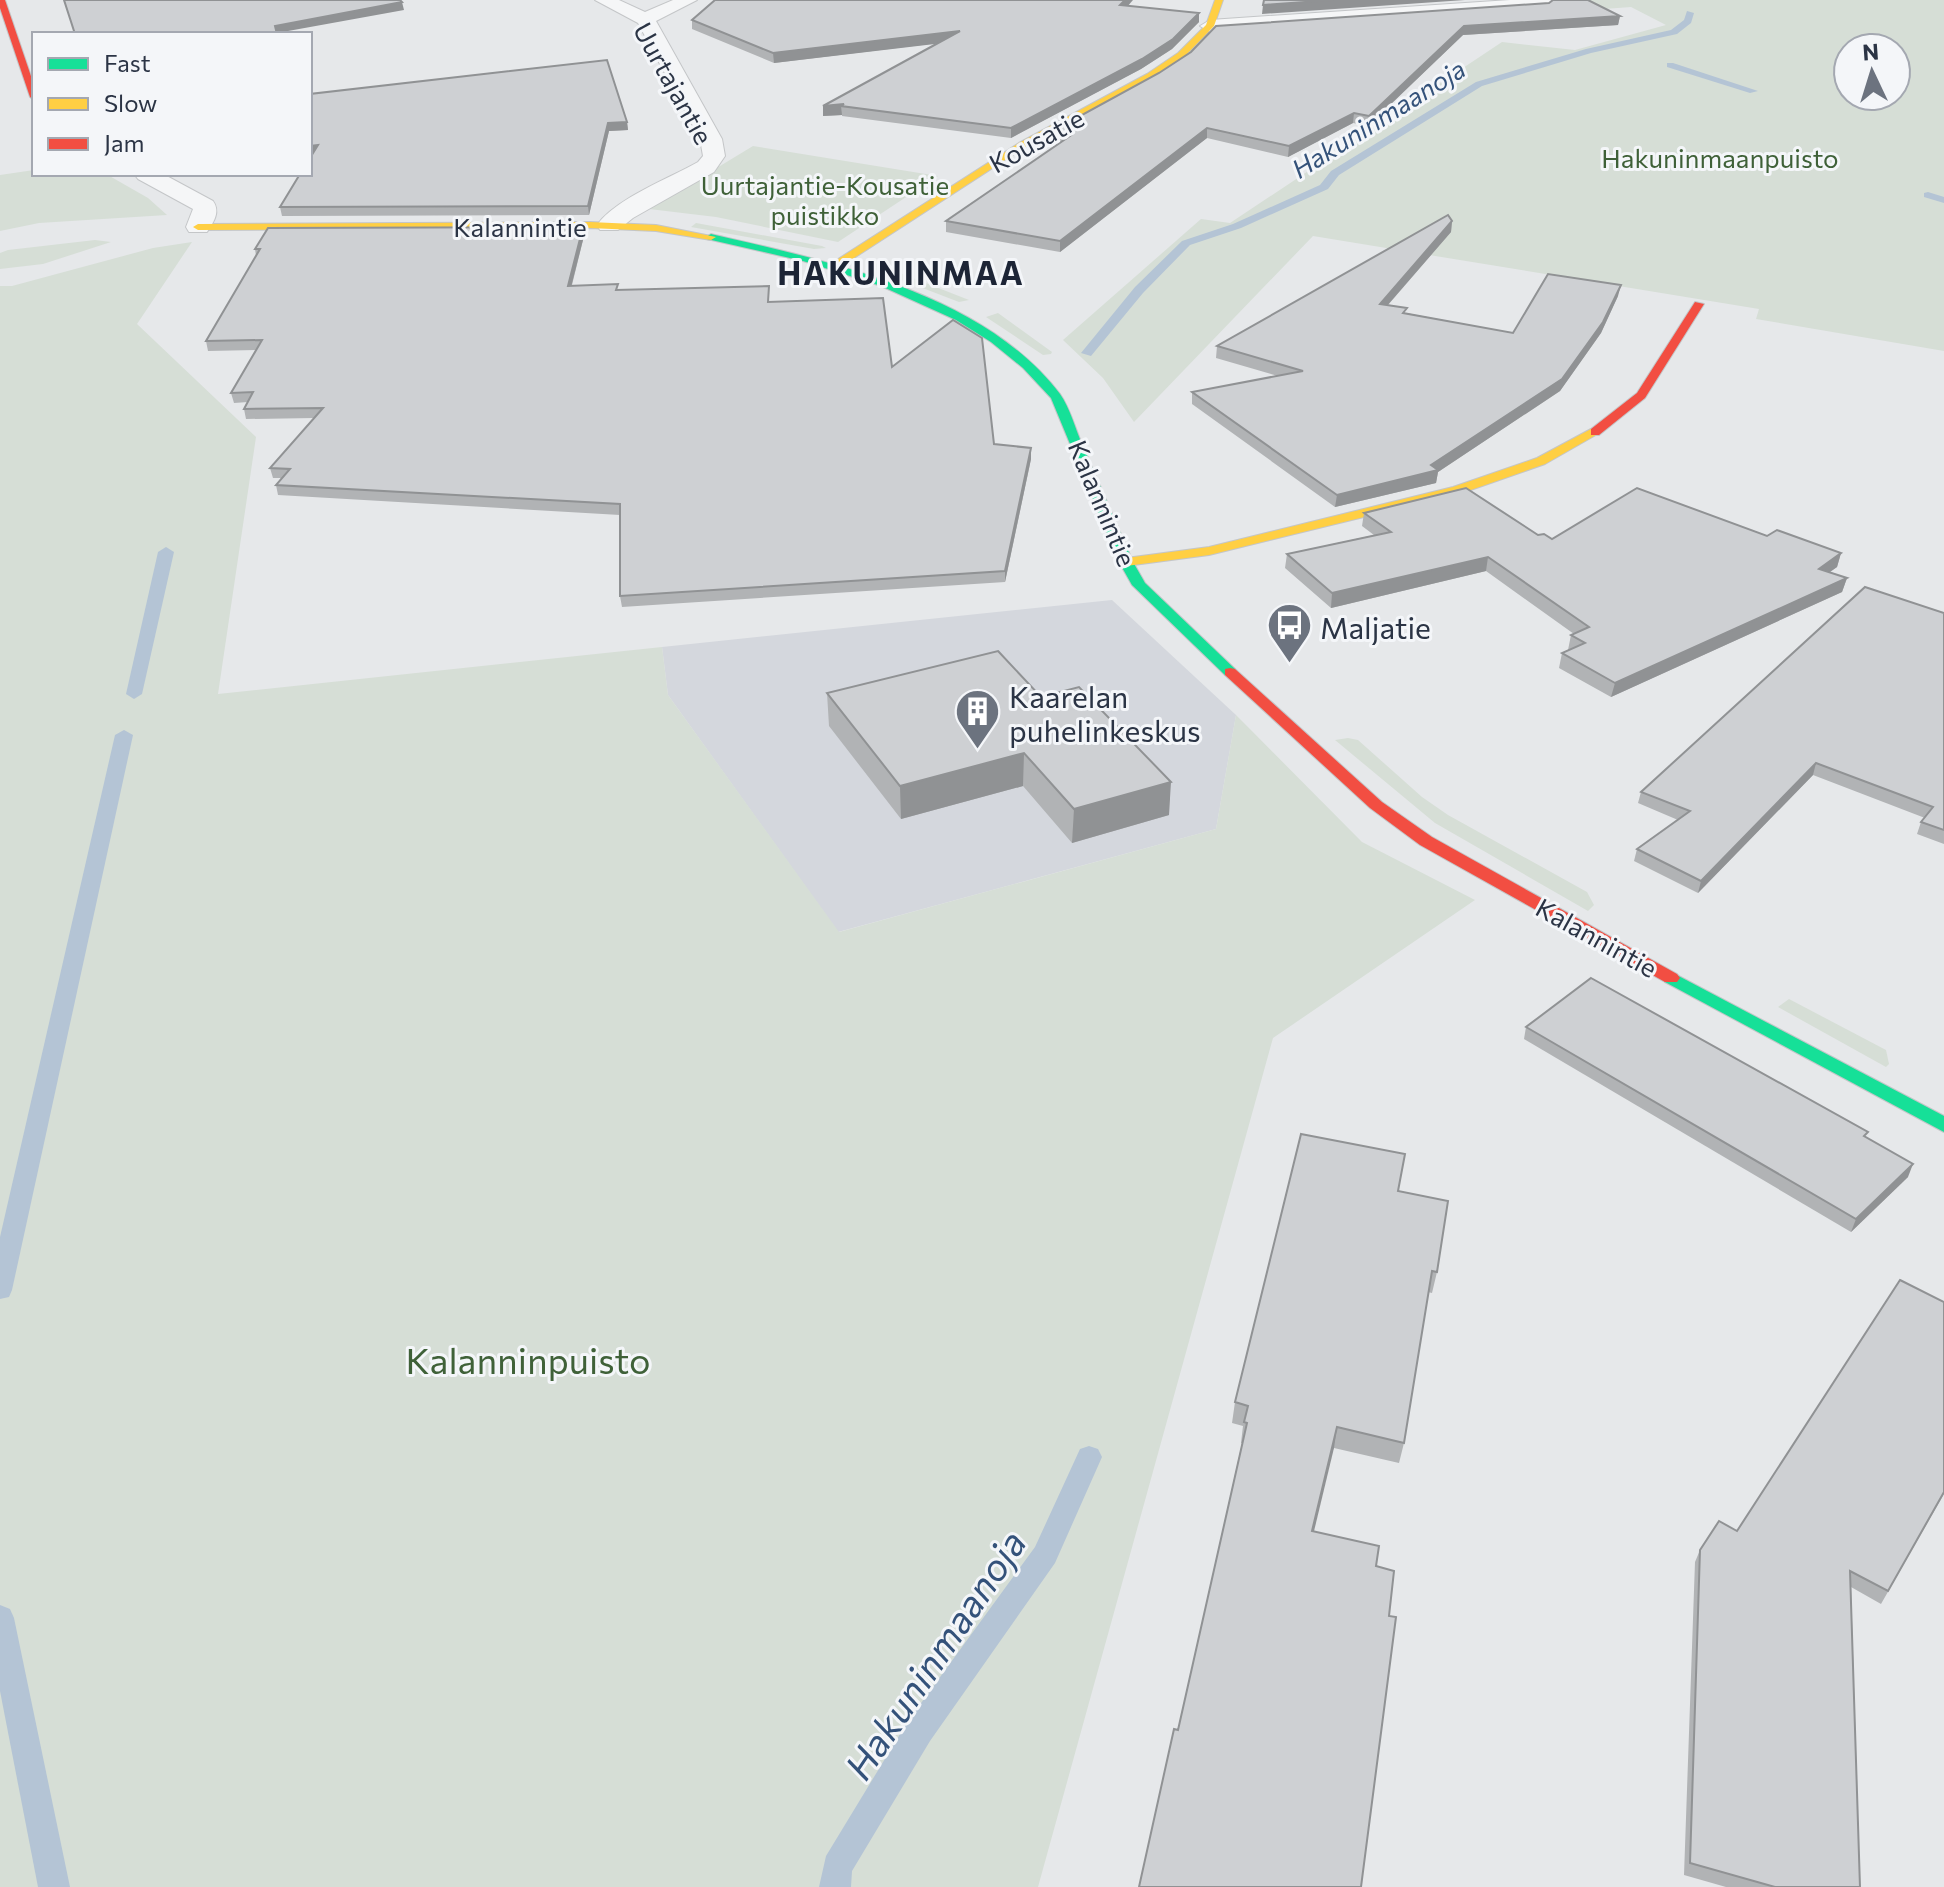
<svg xmlns="http://www.w3.org/2000/svg" width="1944" height="1887" font-family="Commissioner,sans-serif">
<style>
.built{fill:#d4d7dd}
.green{fill:#d6ded6;fill-rule:evenodd}
.lines{fill:none;stroke-linecap:round;stroke-linejoin:round}
.stream{fill:#b4c4d5;fill-rule:evenodd}
.street-casing{stroke:#c4c6c8;stroke-width:2}
.fast-casing{stroke:#c4c6c8;stroke-width:2}
.slow-casing{stroke:#c4c6c8;stroke-width:2}
.jam-casing{stroke:#c4c6c8;stroke-width:2}
.street{fill:#f5f6f7;fill-rule:evenodd}
.fast{fill:#16e098;fill-rule:evenodd}
.slow{fill:#ffcf43;fill-rule:evenodd}
.jam{fill:#f24e42;fill-rule:evenodd}
.wall{fill:#b1b3b5}
.shaded-wall{fill:#909294}
.building{fill:#ced0d3;stroke:#909294;stroke-width:2}
.labels{text-anchor:middle;dominant-baseline:central;stroke-width:6;stroke-linejoin:round;paint-order:stroke}
.far-street-label{font-size:26px;fill:#2b3445;stroke:#f4f6f9}
.far-water-label{font-size:26px;font-style:italic;fill:#34527a;stroke:#f4f6f9}
.far-park-label{font-size:26px;fill:#3f6138;stroke:#f4f6f9}
.poi-label{font-size:30px;fill:#2b3445;stroke:#f4f6f9;text-anchor:start}
.far-district-label{font-size:32px;font-weight:bold;letter-spacing:2px;fill:#1d2536;stroke:#f4f6f9}
.near-park-label{font-size:36px;fill:#3f6138;stroke:#f4f6f9}
.near-water-label{font-size:38px;font-style:italic;fill:#34527a;stroke:#f4f6f9}
</style>
<rect width="100%" height="100%" fill="#e6e8ea"/>
<path class="built" d="M 1112,600 L 1236,715 L 1216,829 L 838,932 L 668,695 L 662,647 Z"/>
<g class="green">
<path d="M 1572,0 L 1944,0 L 1944,351 L 1756,319 L 1759,309 L 1313,236 L 1134,422 L 1103,378 L 1063,340 L 1201,219 L 1230,223 L 1502,42 L 1575,50 L 1666,25 L 1631,7 L 1591,10 ZM 1848,48 L 1896,48 L 1896,96 L 1848,96 Z"/>
<path d="M 753,146 L 938,176 L 838,242 L 716,217 L 649,209 Z"/>
<path d="M 34,170 L 34,174 L 106,174 L 148,198 L 167,215 L 39,223 L 0,231 L 0,175 Z"/>
<path d="M 696,223 L 822,246 L 826,248 L 814,249 L 691,227 Z"/>
<path d="M 95,240 L 111,242 L 43,264 L 0,269 L 0,253 L 8,250 Z"/>
<path d="M 192,242 L 137,324 L 256,437 L 218,694 L 662,647 L 668,695 L 839,932 L 1216,829 L 1236,715 L 1362,842 L 1475,900 L 1273,1038 L 1038,1887 L 0,1887 L 0,286 L 12,286 L 153,248 Z"/>
<path d="M 867,260 L 969,300 L 959,302 L 873,269 L 868,266 Z"/>
<path d="M 998,313 L 1052,352 L 1051,354 L 1043,355 L 986,317 Z"/>
<path d="M 1348,738 L 1358,740 L 1422,797 L 1448,815 L 1587,892 L 1594,905 L 1588,911 L 1435,823 L 1335,740 Z"/>
<path d="M 1789,999 L 1886,1050 L 1889,1064 L 1886,1067 L 1778,1007 Z"/>
</g>
<g class="lines">
<g class="stream">
<path d="M 1687,11 L 1694,13 L 1691,23 L 1677,34 L 1591,53 L 1482,86 L 1339,175 L 1328,189 L 1241,228 L 1190,245 L 1143,293 L 1091,356 L 1081,353 L 1135,287 L 1182,241 L 1233,224 L 1320,185 L 1331,171 L 1476,82 L 1586,49 L 1671,30 L 1684,20 Z"/>
<path d="M 1667,63 L 1673,63 L 1758,91 L 1750,93 L 1667,67 Z"/>
<path d="M 1928,192 L 1944,197 L 1944,203 L 1924,197 L 1924,193 Z"/>
<path d="M 166,547 L 174,552 L 142,694 L 134,699 L 126,694 L 158,552 Z"/>
<path d="M 124,730 L 133,735 L 12,1290 L 9,1297 L 0,1299 L 0,1237 L 115,735 Z"/>
<path d="M 1089,1446 L 1098,1449 L 1102,1457 L 1055,1563 L 930,1741 L 852,1871 L 851,1887 L 819,1887 L 826,1856 L 908,1721 L 1035,1547 L 1080,1449 Z"/>
<path d="M 0,1605 L 10,1609 L 14,1618 L 70,1887 L 38,1887 L 0,1691 Z"/>
</g>
<defs>
<g id="street">
<path d="M 595,0 L 619,0 L 645,12 L 673,0 L 697,0 L 656,21 L 722,139 L 725,156 L 714,172 L 633,218 L 618,230 L 600,230 L 597,225 C 615,199 670,178 698,162 L 703,156 L 700,139 L 638,23 Z"/>
<path d="M 1510,0 L 1554,0 L 1556,3 L 1547,9 L 1210,32 L 1200,26 L 1210,20 Z"/>
<path d="M 134,174 L 163,174 L 213,201 C 221,212 213,223 207,232 L 189,232 L 186,227 L 193,209 L 138,179 Z"/>
</g>
<g id="fast">
<path d="M 711,234 C 828,261 983,293 1060,394 C 1070,408 1075,428 1082,444 C 1099,483 1116,523 1133,562 L 1145,583 L 1235,669 L 1235,675 L 1225,675 L 1132,585 L 1119,562 L 1051,398 L 1023,368 L 991,342 L 956,320 L 881,286 L 803,261 L 707,239 L 706,237 Z"/>
<path d="M 1671,972 L 1944,1116 L 1944,1132 L 1665,982 L 1662,978 L 1665,974 Z"/>
</g>
<g id="slow">
<path d="M 1215,0 L 1223,0 L 1214,26 L 1184,57 L 1153,78 L 1025,147 L 840,267 L 832,267 L 832,263 L 1019,143 L 1147,74 L 1178,53 L 1206,25 Z"/>
<path d="M 590,222 L 656,225 L 716,237 L 711,240 L 656,231 L 590,228 L 198,230 L 193,227 L 198,224 Z"/>
<path d="M 1591,429 L 1601,432 L 1545,464 L 1462,493 L 1209,555 L 1126,566 L 1119,562 L 1126,558 L 1209,547 L 1453,487 L 1537,458 Z"/>
</g>
<g id="jam">
<path d="M 0,0 L 5,0 L 34,85 L 34,100 L 30,97 L 0,8 Z"/>
<path d="M 1695,302 L 1704,304 L 1645,398 L 1599,435 L 1591,435 L 1591,429 L 1637,393 Z"/>
<path d="M 1230,668 L 1235,669 L 1382,802 L 1432,837 L 1677,974 L 1680,978 L 1677,982 L 1665,982 L 1420,845 L 1370,808 L 1225,675 L 1225,669 Z"/>
</g>
</defs>
<use href="#street" class="street-casing"/>
<use href="#fast" class="fast-casing"/>
<use href="#slow" class="slow-casing"/>
<use href="#jam" class="jam-casing"/>
<use href="#street" class="street"/>
<use href="#fast" class="fast"/>
<use href="#slow" class="slow"/>
<use href="#jam" class="jam"/>
</g>
<g class="wall">
<path d="M 1127,6 L 1199,22 L 1172,49 L 1141,69 L 1011,138 L 842,116 L 842,115 L 823,116 L 938,43 L 774,63 L 692,29 L 692,20 Z"/>
<path d="M 1620,16 L 1618,25 L 1463,35 L 1368,126 L 1353,123 L 1288,157 L 1207,138 L 1060,252 L 946,232 L 946,221 L 1058,144 L 1049,143 L 1049,133 L 1159,73 L 1191,52 Z"/>
<path d="M 310,94 L 627,122 L 628,130 L 609,131 L 589,215 L 282,216 L 280,207 L 312,155 L 310,155 Z"/>
<path d="M 1452,221 L 1451,232 L 1388,305 L 1406,313 L 1513,333 L 1618,296 L 1601,333 L 1560,391 L 1438,472 L 1436,483 L 1335,507 L 1192,404 L 1192,392 L 1278,376 L 1216,358 L 1217,346 Z"/>
<path d="M 583,227 L 584,236 L 572,285 L 618,290 L 769,286 L 769,302 L 892,367 L 994,444 L 1031,459 L 1005,582 L 622,607 L 620,596 L 620,515 L 278,495 L 276,485 L 281,478 L 273,478 L 270,468 L 314,418 L 246,419 L 244,409 L 248,402 L 234,403 L 231,393 L 257,350 L 208,351 L 206,341 L 256,256 L 255,249 Z"/>
<path d="M 1364,513 L 1538,535 L 1552,539 L 1767,536 L 1841,553 L 1837,567 L 1830,572 L 1847,578 L 1842,592 L 1611,697 L 1559,668 L 1562,653 L 1568,650 L 1571,635 L 1574,634 L 1486,571 L 1331,608 L 1285,568 L 1287,554 L 1374,535 L 1362,526 Z"/>
<path d="M 1944,613 L 1944,844 L 1917,834 L 1921,822 L 1925,818 L 1813,775 L 1698,893 L 1634,861 L 1637,849 L 1678,820 L 1638,803 L 1641,792 Z"/>
<path d="M 827,693 L 1041,697 L 1169,815 L 1072,843 L 1023,786 L 901,819 L 829,726 Z"/>
<path d="M 1526,1027 L 1866,1138 L 1908,1177 L 1851,1232 L 1524,1039 Z"/>
<path d="M 1398,1191 L 1437,1272 L 1432,1293 L 1428,1292 L 1404,1443 L 1399,1463 L 1334,1448 L 1178,1730 L 1242,1443 L 1241,1443 L 1243,1426 L 1232,1423 L 1235,1402 Z"/>
<path d="M 1944,1302 L 1944,1494 L 1881,1604 L 1851,1587 L 1860,1887 L 1726,1887 L 1684,1875 L 1695,1562 L 1700,1550 L 1737,1531 Z"/>
</g>
<g class="shaded-wall">
<path d="M 1125,0 L 1133,0 L 1120,15 L 1120,5 Z"/>
<path d="M 1333,0 L 1465,0 L 1262,14 L 1263,5 Z"/>
<path d="M 402,2 L 404,10 L 277,33 L 275,26 Z"/>
<path d="M 1199,13 L 1199,22 L 1172,49 L 1141,69 L 1011,138 L 1011,128 Z"/>
<path d="M 1620,16 L 1618,25 L 1463,35 L 1368,126 L 1369,116 L 1464,26 Z"/>
<path d="M 960,31 L 960,41 L 774,63 L 773,53 Z"/>
<path d="M 844,104 L 841,106 L 842,115 L 823,116 L 823,106 Z"/>
<path d="M 1354,113 L 1353,123 L 1288,157 L 1289,146 Z"/>
<path d="M 627,122 L 628,130 L 609,131 L 589,215 L 588,206 L 608,123 Z"/>
<path d="M 1207,128 L 1207,138 L 1060,252 L 1060,241 Z"/>
<path d="M 318,145 L 320,154 L 310,155 L 310,146 Z"/>
<path d="M 1452,221 L 1451,232 L 1379,315 L 1380,304 Z"/>
<path d="M 583,227 L 584,236 L 569,295 L 568,286 Z"/>
<path d="M 1621,285 L 1618,296 L 1601,333 L 1560,391 L 1438,472 L 1436,483 L 1335,507 L 1337,495 L 1431,465 Z"/>
<path d="M 1031,448 L 1031,459 L 1005,582 L 1005,571 Z"/>
<path d="M 1841,553 L 1837,567 L 1814,583 L 1819,569 Z"/>
<path d="M 1488,557 L 1486,571 L 1331,608 L 1332,593 Z"/>
<path d="M 1847,578 L 1842,592 L 1611,697 L 1615,683 Z"/>
<path d="M 1024,753 L 1023,786 L 901,819 L 900,786 Z"/>
<path d="M 1816,763 L 1813,775 L 1698,893 L 1701,881 Z"/>
<path d="M 1171,782 L 1169,815 L 1072,843 L 1074,809 Z"/>
<path d="M 1913,1164 L 1908,1177 L 1851,1232 L 1856,1219 Z"/>
<path d="M 1337,1427 L 1334,1448 L 1309,1552 L 1312,1531 Z"/>
</g>
<g class="building">
<path d="M 64,0 L 400,0 L 402,2 L 275,26 L 277,34 L 75,34 Z"/>
<path d="M 715,0 L 1125,0 L 1120,5 L 1199,13 L 1173,39 L 1142,59 L 1011,128 L 841,106 L 844,104 L 823,106 L 960,31 L 773,53 L 692,20 Z"/>
<path d="M 1264,0 L 1333,0 L 1263,5 Z"/>
<path d="M 1553,0 L 1588,0 L 1620,16 L 1464,26 L 1369,116 L 1354,113 L 1289,146 L 1207,128 L 1060,241 L 946,221 L 1070,136 L 1049,133 L 1159,73 L 1191,52 L 1216,26 L 1549,3 Z"/>
<path d="M 607,60 L 627,122 L 608,123 L 588,206 L 280,207 L 300,174 L 310,174 L 310,158 L 318,145 L 310,146 L 310,94 Z"/>
<path d="M 1448,215 L 1452,221 L 1380,304 L 1407,308 L 1403,313 L 1513,333 L 1548,274 L 1621,285 L 1603,322 L 1562,379 L 1431,465 L 1438,470 L 1337,495 L 1192,392 L 1303,371 L 1217,346 Z"/>
<path d="M 583,227 L 568,286 L 618,284 L 616,290 L 769,286 L 768,302 L 883,298 L 892,367 L 953,320 L 982,338 L 994,444 L 1031,448 L 1005,571 L 620,596 L 620,504 L 276,485 L 290,469 L 270,468 L 323,408 L 244,409 L 253,392 L 231,393 L 262,340 L 206,341 L 260,249 L 255,249 L 268,228 Z"/>
<path d="M 1466,488 L 1538,535 L 1544,534 L 1552,539 L 1637,488 L 1767,536 L 1777,530 L 1841,553 L 1819,569 L 1847,578 L 1615,683 L 1562,653 L 1585,643 L 1571,635 L 1589,627 L 1488,557 L 1332,593 L 1287,554 L 1391,532 L 1364,513 Z"/>
<path d="M 1865,587 L 1944,613 L 1944,830 L 1921,822 L 1933,807 L 1816,763 L 1701,881 L 1637,849 L 1690,811 L 1641,792 Z"/>
<path d="M 998,651 L 1041,697 L 1079,687 L 1171,782 L 1074,809 L 1024,753 L 900,786 L 827,693 Z"/>
<path d="M 1591,978 L 1868,1132 L 1864,1136 L 1913,1164 L 1856,1219 L 1526,1027 Z"/>
<path d="M 1301,1134 L 1405,1154 L 1398,1191 L 1448,1201 L 1437,1272 L 1432,1271 L 1404,1443 L 1337,1427 L 1312,1531 L 1379,1546 L 1376,1566 L 1394,1571 L 1389,1616 L 1396,1617 L 1361,1887 L 1139,1887 L 1174,1729 L 1178,1730 L 1247,1423 L 1244,1422 L 1248,1406 L 1235,1402 Z"/>
<path d="M 1900,1280 L 1944,1302 L 1944,1492 L 1888,1591 L 1850,1571 L 1860,1887 L 1775,1887 L 1690,1863 L 1700,1550 L 1719,1521 L 1737,1531 Z"/>
</g>
<defs>
<symbol id="bus-pin" viewBox="-11 -11 22 30"><path d="M0 17L-7.5 6A9.5 9.5 0 1 1 7.5 6Z" fill="#6c737f" stroke="#f4f6f9"/><path d="M-5-6H5V4H4V6H2V4H-2V6H-4V4H-5ZM-3.5-4V0h7V-4ZM-3.5 1.2v1.5H-2V1.2ZM2 1.2v1.5H3.5V1.2Z" fill="#fff"/></symbol>
<symbol id="building-pin" viewBox="-11 -11 22 30"><path d="M0 17L-7.5 6A9.5 9.5 0 1 1 7.5 6Z" fill="#6c737f" stroke="#f4f6f9"/><path d="M-4-6H4V6H1V3H-1V6H-4ZM-2.5-4.3h1.7v1.8h-1.7ZM.8-4.3h1.7v1.8H.8ZM-2.5-1h1.7V.8h-1.7ZM.8-1h1.7V.8H.8Z" fill="#fff"/></symbol>
</defs>
<g fill-rule="evenodd">
<use href="#bus-pin" x="1264" y="600" width="51" height="69"/>
<use href="#building-pin" x="952" y="686" width="51" height="69"/>
</g>
<g class="labels">
<g class="far-street-label">
<text transform="translate(674 83) rotate(61)">Uurtajantie</text>
<text transform="translate(1036 140) rotate(-29)">Kousatie</text>
<text x="520" y="226">Kalannintie</text>
<text transform="translate(1103 503) rotate(67)">Kalannintie</text>
<text transform="translate(1597 937) rotate(29)">Kalannintie</text>
</g>
<g class="far-water-label">
<text transform="translate(1378 118) rotate(-32)">Hakuninmaanoja</text>
</g>
<g class="far-park-label">
<text x="1720" y="157">Hakuninmaanpuisto</text>
<text x="825" y="184">Uurtajantie-Kousatie<tspan x="825" dy="30">puistikko</tspan></text>
</g>
<g class="poi-label">
<text x="1320" y="626">Maljatie</text>
<text x="1009" y="695">Kaarelan<tspan x="1009" dy="34">puhelinkeskus</tspan></text>
</g>
<g class="far-district-label">
<text x="901" y="272">HAKUNINMAA</text>
</g>
<g class="near-park-label">
<text x="528" y="1359">Kalanninpuisto</text>
</g>
<g class="near-water-label">
<text transform="translate(934 1654) rotate(-56)">Hakuninmaanoja</text>
</g>
</g>
<rect x="32" y="32" width="280" height="144" fill="#f4f6f9" stroke="#a4a8b1" stroke-width="2"/>
<rect x="48" y="58" width="40" height="12" fill="#16e098" stroke="#a4a8b1" stroke-width="2"/>
<text x="104" y="72" font-size="24" fill="#2b3445">Fast</text>
<rect x="48" y="98" width="40" height="12" fill="#ffcf43" stroke="#a4a8b1" stroke-width="2"/>
<text x="104" y="112" font-size="24" fill="#2b3445">Slow</text>
<rect x="48" y="138" width="40" height="12" fill="#f24e42" stroke="#a4a8b1" stroke-width="2"/>
<text x="104" y="152" font-size="24" fill="#2b3445">Jam</text>
<g transform="translate(1872 72) rotate(356)"><circle r="38" fill="#f4f6f9" stroke="#a4a8b1" stroke-width="2"/>
<path d="M0-6L14 30L0 20L-14 30Z" fill="#6c737f"/>
<text y="-12" font-size="22" font-weight="bold" text-anchor="middle" fill="#2b3445">N</text>
</g>
</svg>
